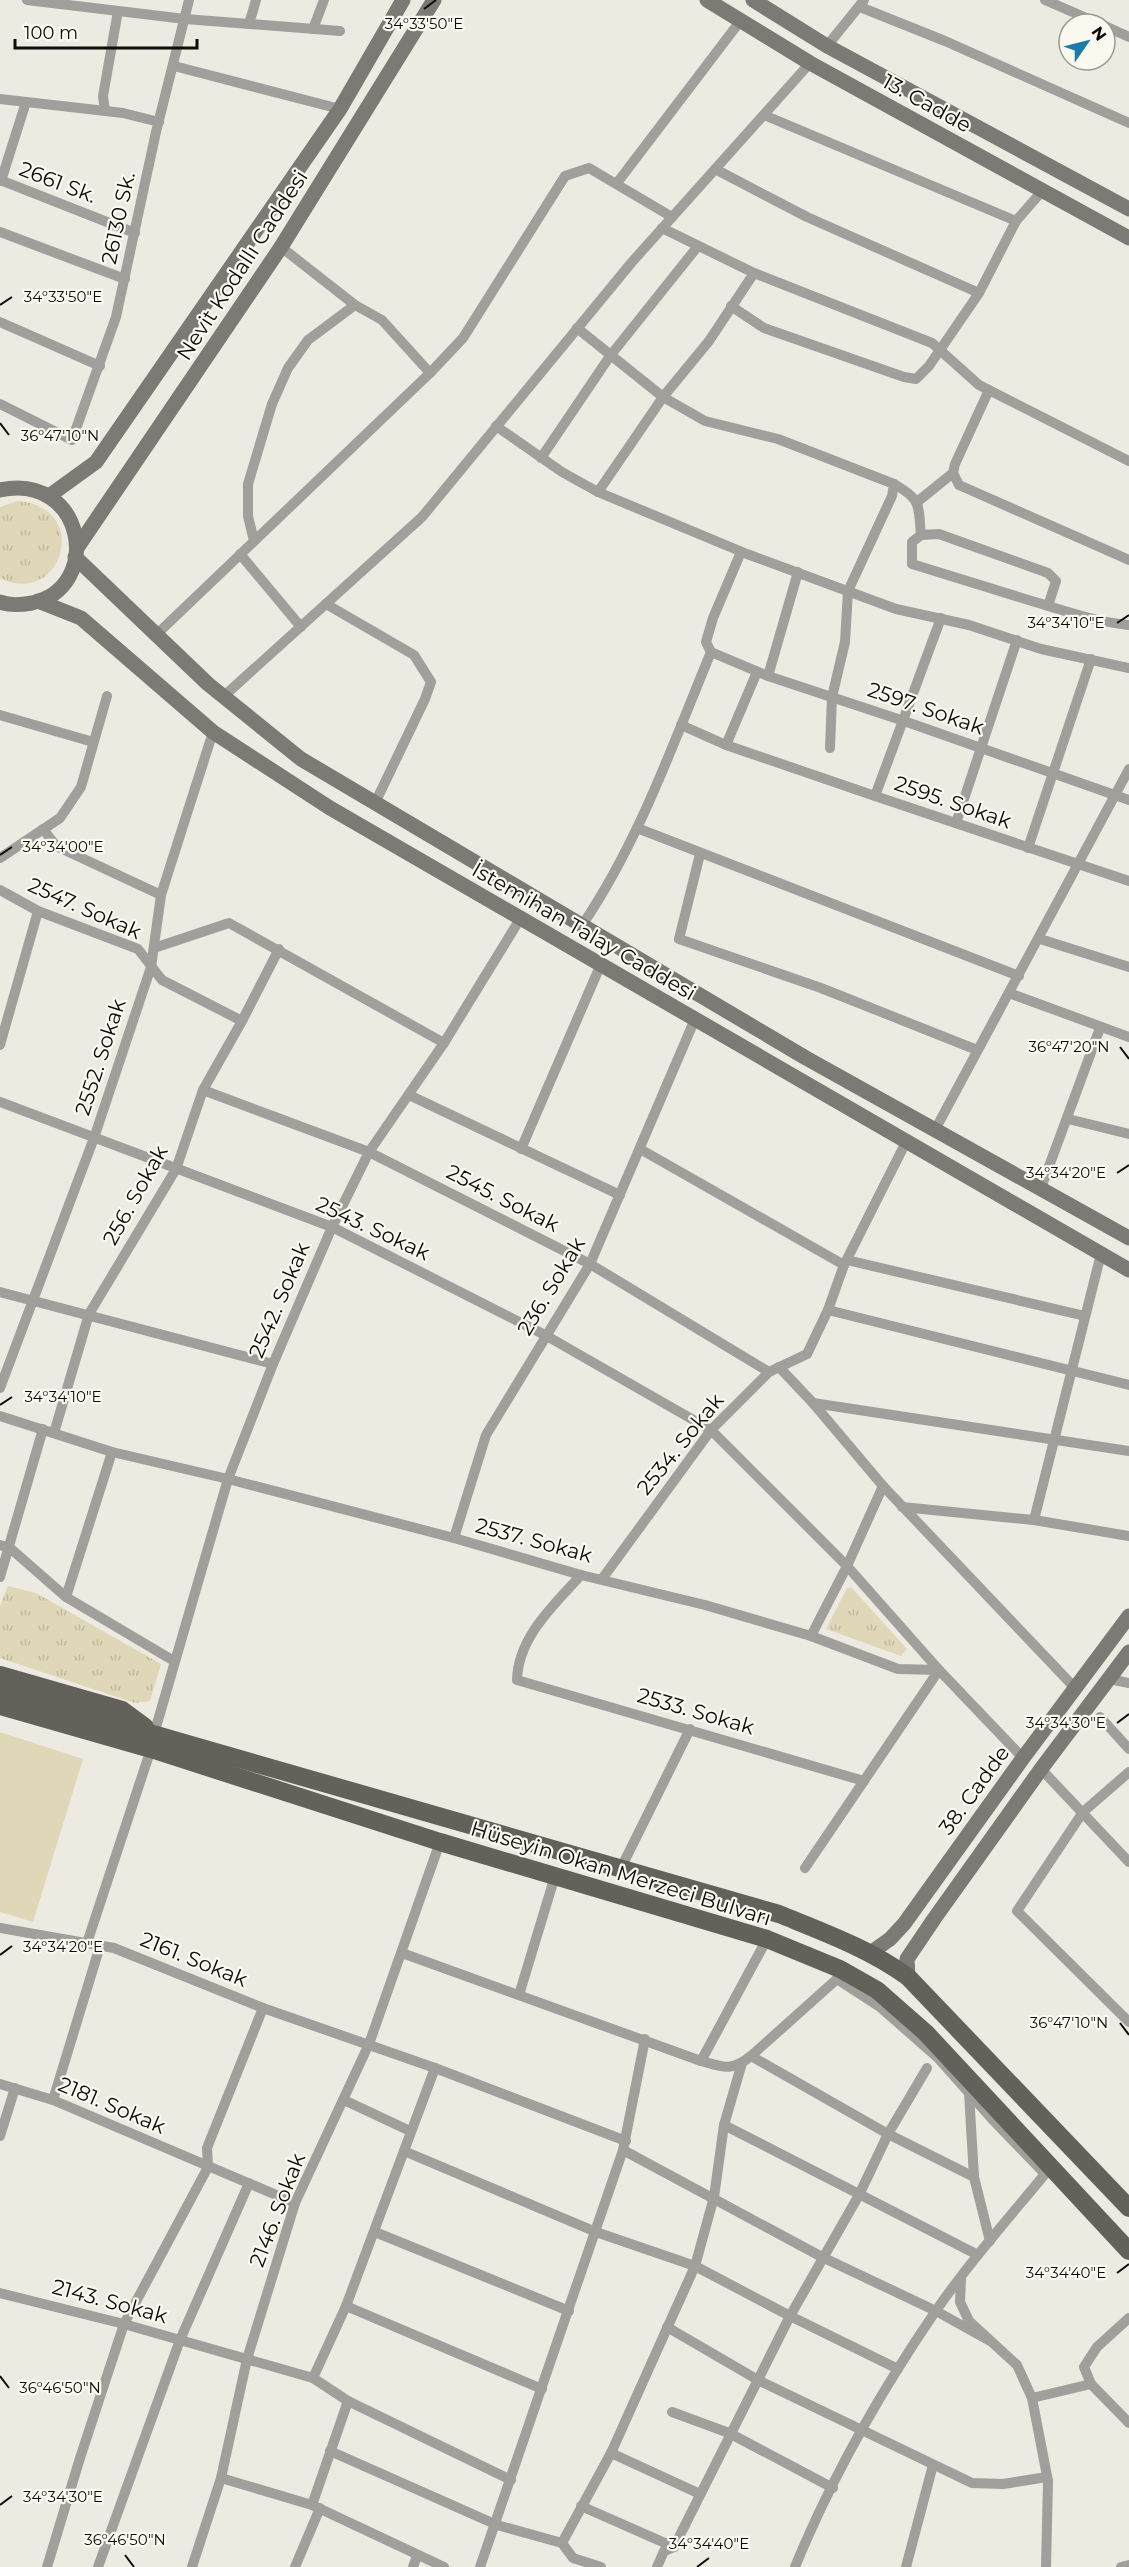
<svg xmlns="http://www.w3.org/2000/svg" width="1129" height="2567" font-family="Montserrat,sans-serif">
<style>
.grass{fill:url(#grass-tufts)}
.garden{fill:#e0d7b9}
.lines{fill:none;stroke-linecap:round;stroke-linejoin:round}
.street{stroke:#a09f9b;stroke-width:10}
.secondary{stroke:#7c7a75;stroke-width:15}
.primary{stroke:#63615a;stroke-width:18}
.ticks{fill:none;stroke:#0d0c09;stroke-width:2}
.labels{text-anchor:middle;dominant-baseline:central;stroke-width:4.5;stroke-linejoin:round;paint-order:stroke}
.street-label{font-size:21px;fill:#0d0c09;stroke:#faf8ef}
.ticks-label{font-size:15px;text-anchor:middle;fill:#0d0c09;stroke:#faf8ef;stroke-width:4.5;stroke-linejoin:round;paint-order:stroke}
</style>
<defs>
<pattern id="grass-tufts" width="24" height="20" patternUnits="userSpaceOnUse" patternTransform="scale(1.5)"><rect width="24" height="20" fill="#e0d7b9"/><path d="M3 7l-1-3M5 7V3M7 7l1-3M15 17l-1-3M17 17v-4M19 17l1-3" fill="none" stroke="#bfb79e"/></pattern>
</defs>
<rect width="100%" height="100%" fill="#edeae2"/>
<g class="grass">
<path d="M 17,501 C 93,506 62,609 0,578 L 0,507 Z"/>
<path d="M 8,1586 L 36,1593 L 161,1664 L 150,1701 L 135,1703 L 0,1658 L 0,1606 Z"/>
<path d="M 847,1588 L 852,1588 L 907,1649 L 901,1656 L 826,1629 Z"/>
</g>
<path class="garden" d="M 0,1732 L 83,1759 L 33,1922 L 0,1912 Z"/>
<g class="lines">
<g class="street">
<path d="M 27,0 L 185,19 L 340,31"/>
<path d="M 1045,0 L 1100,24"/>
<path d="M 860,7 L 945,41 L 1129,123"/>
<path d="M 249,24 L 256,0"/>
<path d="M 1105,26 L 1129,37"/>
<path d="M 313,29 L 324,0"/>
<path d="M 827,46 L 864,0"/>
<path d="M 174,66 L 340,109"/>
<path d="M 0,99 L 123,113 L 159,122"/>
<path d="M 105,111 L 103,96 L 118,11"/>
<path d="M 764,115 L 1016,221"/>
<path d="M 715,169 L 807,217 L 979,293"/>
<path d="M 0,180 L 135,233"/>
<path d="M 1,181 L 26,102"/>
<path d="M 617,183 L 741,20"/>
<path d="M 662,228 L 754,273 L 932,343 L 979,385 L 1129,461"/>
<path d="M 0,232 L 125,279"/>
<path d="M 281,247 L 355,305 L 382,320 L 430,373"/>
<path d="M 731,306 L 764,328 L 904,377 L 916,379 L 929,366 L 979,293 L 1016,221 L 1043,190"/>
<path d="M 0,322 L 100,366"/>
<path d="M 577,328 L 663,397 L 705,421 L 778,439 L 894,484 L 892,496 L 848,591 L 845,642 L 832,697 L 830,748"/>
<path d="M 989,390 L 955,464 L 953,473 L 959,485 L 1129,560"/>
<path d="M 0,404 L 72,440 L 116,317 L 156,132 L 189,0"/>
<path d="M 496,426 L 562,472 L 598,492 L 747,554 L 896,609 L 969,625 L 1041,649 L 1129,668"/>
<path d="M 541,458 L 610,356 L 698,246"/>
<path d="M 894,484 C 922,500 918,504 921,535"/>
<path d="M 598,492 L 663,397 L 709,341 L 754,273"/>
<path d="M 917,502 L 953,473"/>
<path d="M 254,541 L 248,516 L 248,484 L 272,404 L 288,368 L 308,340 L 355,305"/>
<path d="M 240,554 L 301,627"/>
<path d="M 326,604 L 414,655 L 431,682 L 425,699 L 376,801"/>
<path d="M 1048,606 L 1056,581 L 1048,573 L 939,534 L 921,535 L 912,542 L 912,564 C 953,577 994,589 1035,602 C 1066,611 1096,622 1129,625"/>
<path d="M 941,618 L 875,796 L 1129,881"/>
<path d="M 156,635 L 430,373 L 463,338 L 565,176 L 589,168 L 672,217"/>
<path d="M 711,652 L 768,676 L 904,721 L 1129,800"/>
<path d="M 711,652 L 706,642 L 713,618 L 741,552"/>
<path d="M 768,676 L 798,572"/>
<path d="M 224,696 L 422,517 L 632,262 L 810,63"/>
<path d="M 0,715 L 93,742"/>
<path d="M 681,725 L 726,745 L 875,796"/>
<path d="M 726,745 L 757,672"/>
<path d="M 956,823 L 1017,640"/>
<path d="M 637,828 L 1019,976"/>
<path d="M 43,829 L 56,846 L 161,895"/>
<path d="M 1028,848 L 1091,659"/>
<path d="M 700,854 L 679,939 L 821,988 L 977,1050"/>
<path d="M 0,858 L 60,818 L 81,787 L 107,696"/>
<path d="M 0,890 L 38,911 L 138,949 L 162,980 L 242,1021"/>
<path d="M 583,924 C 639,841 673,744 711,652"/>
<path d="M 1040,939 L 1129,967"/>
<path d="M 154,948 L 229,923 L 444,1043"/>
<path d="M 1009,993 L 1129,1037"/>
<path d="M 0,1045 L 38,911"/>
<path d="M 203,1090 L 369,1152 L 590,1264 L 769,1372"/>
<path d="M 409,1095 L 620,1195"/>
<path d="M 0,1102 L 332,1227 L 545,1335 L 711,1430 L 847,1566 L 939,1670 L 805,1868"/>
<path d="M 1068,1119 L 1129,1134"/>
<path d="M 936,1128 L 1129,769"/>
<path d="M 521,1149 L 601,964"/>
<path d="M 640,1149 L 844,1265"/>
<path d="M 1041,1188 L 1100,1028"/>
<path d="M 847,1260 L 1085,1316"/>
<path d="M 0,1292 L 273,1364"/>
<path d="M 828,1310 L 1129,1385"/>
<path d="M 779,1367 L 813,1403 L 883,1486 L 1076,1689"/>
<path d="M 0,1388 L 94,1138 L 151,967 L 161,895 L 213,732"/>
<path d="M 813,1403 L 1129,1451"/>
<path d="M 0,1416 L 112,1452 L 228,1479 L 454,1538 L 581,1575 L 705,1605 L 811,1636 L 898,1669 L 939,1670 L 1023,1758"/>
<path d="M 54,1433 L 89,1314 L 176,1169 L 203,1090 L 242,1021 L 279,949"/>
<path d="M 902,1507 L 1034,1520 L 1129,1536"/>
<path d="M 1034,1520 L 1101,1254"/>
<path d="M 454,1538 L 486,1435 L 590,1264 L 695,1019"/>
<path d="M 0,1545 L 10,1548 L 66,1597 L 174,1661"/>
<path d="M 581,1575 C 554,1605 518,1637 517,1680 L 864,1781"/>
<path d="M 0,1577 L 43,1429"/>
<path d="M 602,1579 L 711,1430 L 769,1372 L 807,1354 L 828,1310 L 844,1265 L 906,1142"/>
<path d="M 66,1597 L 112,1452"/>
<path d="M 811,1636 L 847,1566 L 883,1486"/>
<path d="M 1109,1679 L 1129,1683"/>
<path d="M 1100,1717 L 1129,1749"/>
<path d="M 154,1734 L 228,1479 L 273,1364 L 332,1227 L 369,1152 L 444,1043 L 520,919"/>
<path d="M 1041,1769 L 1129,1862"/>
<path d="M 1129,1772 L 1083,1812 L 1017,1911 L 1129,2022"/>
<path d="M 621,1868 L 690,1729"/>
<path d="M 0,1928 L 114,1948 L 263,2008 L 435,2068 L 626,2141"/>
<path d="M 87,1943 L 151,1749"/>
<path d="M 402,1953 L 701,2061 C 723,2067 731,2072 751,2056 L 837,1979 L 839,1975"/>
<path d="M 519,1995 L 555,1876"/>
<path d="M 751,2056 L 888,2134 L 974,2177"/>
<path d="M 701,2061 L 767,1939"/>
<path d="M 0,2084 L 53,2100 L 295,2203"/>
<path d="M 969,2093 L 974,2177 L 990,2241"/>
<path d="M 53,2100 L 100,1946"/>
<path d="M 344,2100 L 410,2131"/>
<path d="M 724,2125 L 978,2255"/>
<path d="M 0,2136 L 15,2088"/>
<path d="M 623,2150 L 822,2257 L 936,2311 L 990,2341"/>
<path d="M 404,2151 L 596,2232 L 695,2266 L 790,2316 L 898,2369"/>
<path d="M 375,2232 L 569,2311"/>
<path d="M 961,2278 L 960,2302 L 969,2321 L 1017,2365 L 1032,2398 L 1048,2481 L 1046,2567"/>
<path d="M 0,2293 L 124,2324 L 313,2378 L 348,2401 L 511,2480"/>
<path d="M 346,2306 L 542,2389"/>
<path d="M 1129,2318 L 1097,2347 L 1084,2367 L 1091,2384 L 1129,2423"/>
<path d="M 667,2327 L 758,2380 L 972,2483 L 1003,2484 L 1047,2477"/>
<path d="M 313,2378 L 346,2306 L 435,2068"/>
<path d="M 1032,2398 L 1091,2384"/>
<path d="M 672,2412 L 729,2433 L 833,2488"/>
<path d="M 330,2451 L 497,2525 L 562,2543 L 573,2558 L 601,2567"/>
<path d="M 611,2453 L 700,2494"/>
<path d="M 221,2478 L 312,2505 L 444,2567"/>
<path d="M 312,2505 L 348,2401"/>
<path d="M 581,2506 L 674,2547"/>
<path d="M 562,2543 L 611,2453 L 695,2266 L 714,2197 L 724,2125 L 742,2063"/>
<path d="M 47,2567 L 80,2458 L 124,2324 L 208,2167 L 207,2148 L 263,2008"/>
<path d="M 98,2567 L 180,2340 L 249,2183"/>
<path d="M 192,2567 L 221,2478 L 247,2359 L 295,2203 L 369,2044 L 440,1842"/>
<path d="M 295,2567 L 320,2508"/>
<path d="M 413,2567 L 417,2556"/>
<path d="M 480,2567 L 623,2150 L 645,2039"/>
<path d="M 657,2567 L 664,2551 L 674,2547 L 790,2316 L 859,2195 L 888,2134 L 927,2068"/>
<path d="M 795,2567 C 831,2479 881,2391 935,2312 C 968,2264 1008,2219 1045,2174 L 992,2119 L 938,2058 L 880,2007 L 837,1979"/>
<path d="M 906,2567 L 933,2465"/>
<path d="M 1121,2567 L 1129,2565"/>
</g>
<g class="secondary">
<path d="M 707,0 L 810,63 L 1129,238"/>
<path d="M 753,0 L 827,46 L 1129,209"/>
<path d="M 0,490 C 85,472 104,588 32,603 C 21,605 10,606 0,602"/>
<path d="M 49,496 L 96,462 L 340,109 L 403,0"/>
<path d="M 77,548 L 281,247 L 434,0"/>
<path d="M 75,557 L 208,684 L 301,759 L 806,1058 L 1129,1238"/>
<path d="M 38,601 L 81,618 L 213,732 L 330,808 L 1129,1270"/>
<path d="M 869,1954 L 890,1939 L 904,1924 L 1023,1758 L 1129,1616"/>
<path d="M 908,1977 L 907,1959 L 934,1919 L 1041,1769 L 1129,1652"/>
</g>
<g class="primary">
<path d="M 0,1675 L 122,1710 L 145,1727"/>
<path d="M 0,1690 L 779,1914 C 823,1932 870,1949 908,1977 L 1129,2208"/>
<path d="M 0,1706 L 151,1749 L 440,1842 L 767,1939 L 840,1969 L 877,1990 L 926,2033 L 1129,2251"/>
</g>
</g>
<path class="ticks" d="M 424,9 L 436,0M 0,305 L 12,297M 0,423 L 9,435M 1117,623 L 1129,615M 0,855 L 12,847M 1120,1047 L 1129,1059M 1117,1173 L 1129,1165M 0,1405 L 12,1397M 1117,1723 L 1129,1714M 0,1955 L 12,1946M 1120,2023 L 1129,2035M 1117,2273 L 1129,2264M 0,2376 L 9,2388M 0,2505 L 12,2496M 125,2555 L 134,2567M 697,2567 L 709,2558"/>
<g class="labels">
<g class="street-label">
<text transform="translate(927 103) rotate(29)">13. Cadde</text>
<text transform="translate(58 182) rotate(21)">2661 Sk.</text>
<text transform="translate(118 218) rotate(-78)">26130 Sk.</text>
<text transform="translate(242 265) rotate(-57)">Nevit Kodallı Caddesi</text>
<text transform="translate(926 708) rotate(19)">2597. Sokak</text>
<text transform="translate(953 802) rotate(19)">2595. Sokak</text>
<text transform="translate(85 908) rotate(24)">2547. Sokak</text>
<text transform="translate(584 931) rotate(30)">İstemihan Talay Caddesi</text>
<text transform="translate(100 1057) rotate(-72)">2552. Sokak</text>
<text transform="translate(135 1195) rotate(-61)">256. Sokak</text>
<text transform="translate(503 1198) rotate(27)">2545. Sokak</text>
<text transform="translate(373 1228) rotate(25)">2543. Sokak</text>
<text transform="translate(551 1286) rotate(-59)">236. Sokak</text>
<text transform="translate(279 1300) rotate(-67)">2542. Sokak</text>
<text transform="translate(680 1444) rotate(-51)">2534. Sokak</text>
<text transform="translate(534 1540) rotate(15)">2537. Sokak</text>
<text transform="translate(696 1711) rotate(16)">2533. Sokak</text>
<text transform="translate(974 1790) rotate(-54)">38. Cadde</text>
<text transform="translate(621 1873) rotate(17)">Hüseyin Okan Merzeci Bulvarı</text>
<text transform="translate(194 1959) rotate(22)">2161. Sokak</text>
<text transform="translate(112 2105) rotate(23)">2181. Sokak</text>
<text transform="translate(277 2210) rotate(-69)">2146. Sokak</text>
<text transform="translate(110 2301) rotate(15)">2143. Sokak</text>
</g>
</g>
<g class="ticks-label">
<text x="424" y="29">34°33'50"E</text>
<text x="63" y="302">34°33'50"E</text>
<text x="60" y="441">36°47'10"N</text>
<text x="1066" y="628">34°34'10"E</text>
<text x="63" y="852">34°34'00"E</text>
<text x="1069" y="1052">36°47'20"N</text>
<text x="1066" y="1178">34°34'20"E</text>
<text x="63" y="1402">34°34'10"E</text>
<text x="1066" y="1728">34°34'30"E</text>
<text x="63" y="1952">34°34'20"E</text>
<text x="1069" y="2028">36°47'10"N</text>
<text x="1066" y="2278">34°34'40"E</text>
<text x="60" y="2393">36°46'50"N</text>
<text x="63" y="2502">34°34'30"E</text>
<text x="125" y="2545">36°46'50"N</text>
<text x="709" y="2549">34°34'40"E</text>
</g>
<g transform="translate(1087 42) rotate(55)"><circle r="28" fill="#faf8ef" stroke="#9b9a93" stroke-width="1.5"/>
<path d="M0-4.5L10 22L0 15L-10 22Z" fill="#1a7ba8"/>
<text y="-9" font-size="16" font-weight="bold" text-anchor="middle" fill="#0d0c09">N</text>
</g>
<path d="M15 39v9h182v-9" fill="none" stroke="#0d0c09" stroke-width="3"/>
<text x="24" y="39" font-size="18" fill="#0d0c09" stroke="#faf8ef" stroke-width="4.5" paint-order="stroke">100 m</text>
</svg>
